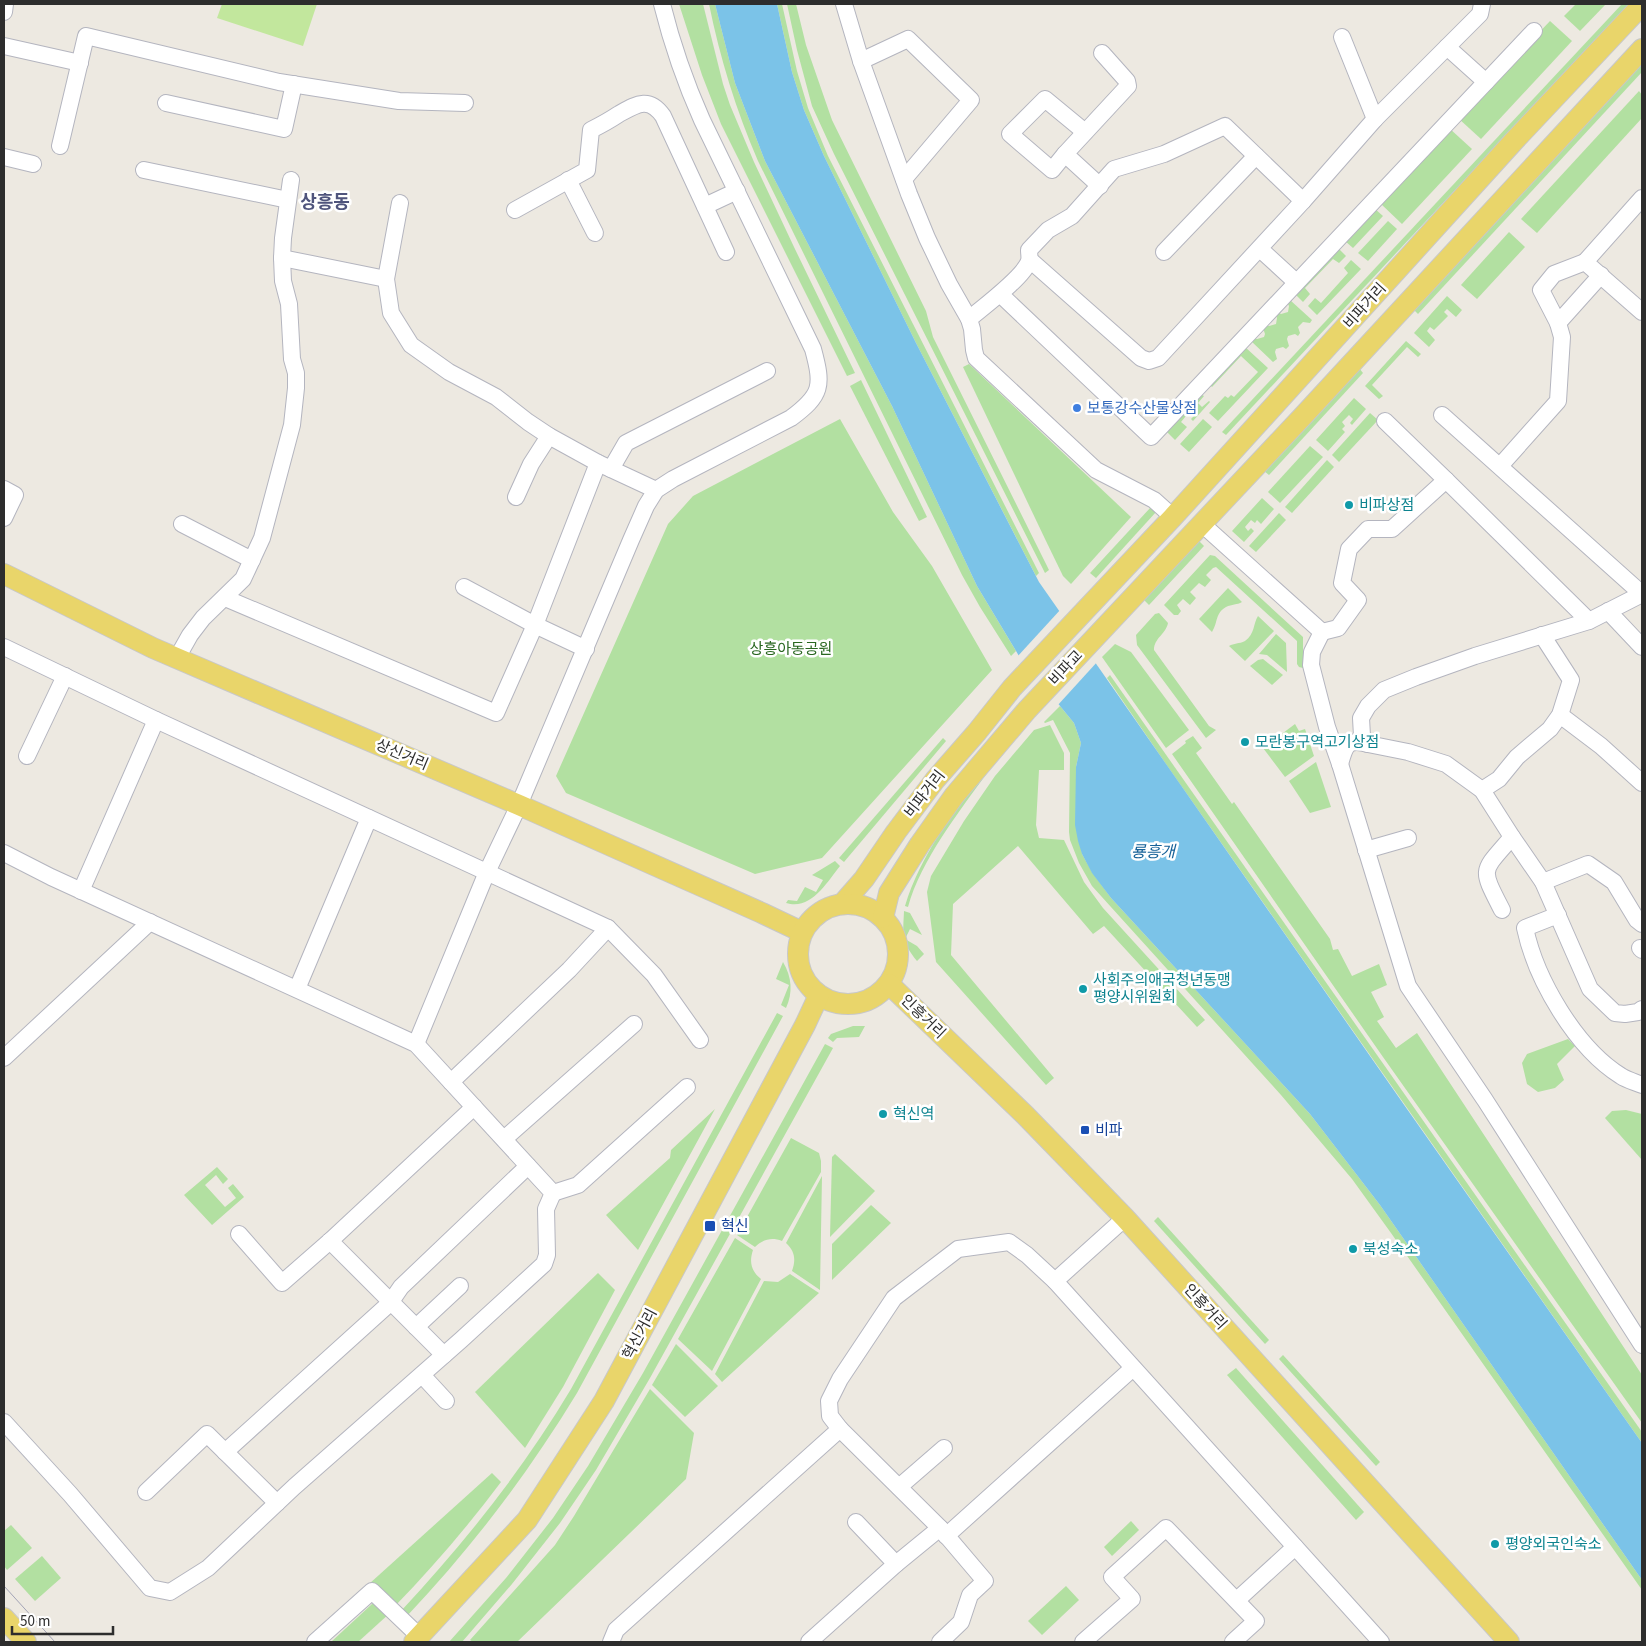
<svg xmlns="http://www.w3.org/2000/svg" width="1646" height="1646" font-family="'Source Sans 3','Noto Sans KR',sans-serif">
<style>
.green{fill:#b2e0a1}
.pitch{fill:#c2e79d}
.water{fill:#7bc3e8}
.pier{fill:#ede9e1}
.lines{fill:none;stroke-linecap:round;stroke-linejoin:round}
.minor-casing{stroke:#b4b5bf;stroke-width:18}
.major-casing{stroke:#c8c8c8;stroke-width:22}
.minor{stroke:#fff;stroke-width:16}
.major{stroke:#e9d56a;stroke-width:20}
.tram{stroke:#a3a4b6;stroke-width:1}
.shop-dot{fill:#3f7fe0;stroke:#fff;stroke-width:2}
.culture-dot{fill:#0f9aa8;stroke:#fff;stroke-width:2}
.transit-dot{fill:#1a4fb4;stroke:#fff;stroke-width:2}
.labels{text-anchor:middle;dominant-baseline:central;stroke-width:5;stroke-linejoin:round;paint-order:stroke}
.street-label{font-size:15px;fill:#2d2d2d;stroke:#fff}
.shop-label{font-size:15px;fill:#366cbe;stroke:#fff;text-anchor:start}
.culture-label{font-size:15px;fill:#0d838f;stroke:#fff;text-anchor:start}
.park-label{font-size:15px;fill:#296720;stroke:#fff}
.transit-label{font-size:15px;fill:#164399;stroke:#fff;text-anchor:start}
.water-label{font-size:16px;font-style:italic;fill:#166198;stroke:#fff}
.quarter-label{font-size:18px;font-weight:bold;fill:#4f547c;stroke:#fff}
</style>
<rect width="100%" height="100%" fill="#ede9e1"/>
<g class="green">
<path d="M 679,4 L 703,4 L 723,84 L 730,105 L 754,162 L 794,247 L 855,373 L 847,376 L 721,124 L 702,75 Z"/>
<path d="M 709,4 L 715,4 L 735,83 L 765,161 L 892,406 L 977,586 L 1016,651 L 1011,656 L 980,607 L 962,575 L 758,161 C 736,110 720,58 709,4 Z"/>
<path d="M 777,4 L 782,4 L 797,71 L 808,108 L 828,156 L 1039,573 L 1036,576 L 916,343 L 824,156 L 804,110 L 792,72 Z"/>
<path d="M 787,4 L 796,4 L 806,45 L 832,120 L 926,311 L 933,337 L 1049,570 L 1045,573 L 834,154 L 812,106 L 797,50 Z"/>
<path d="M 1576,4 L 1606,4 L 1580,31 L 1564,16 Z"/>
<path d="M 1622,4 L 1629,4 L 1226,435 L 1222,432 Z"/>
<path d="M 1550,21 L 1572,41 L 1481,139 L 1458,118 Z"/>
<path d="M 1642,62 L 1642,72 L 1418,314 L 1414,310 Z"/>
<path d="M 1639,91 L 1642,95 L 1642,118 L 1537,233 L 1521,219 Z"/>
<path d="M 1449,128 L 1472,149 L 1402,224 L 1380,203 Z"/>
<path d="M 1375,209 L 1383,216 L 1353,248 L 1345,241 Z"/>
<path d="M 1388,221 L 1397,229 L 1368,261 L 1358,253 Z"/>
<path d="M 1509,232 L 1525,247 L 1477,299 L 1461,285 Z"/>
<path d="M 1338,248 L 1346,256 L 1339,263 L 1333,259 L 1305,288 L 1310,294 L 1303,302 L 1295,294 Z"/>
<path d="M 1351,260 L 1361,269 L 1317,315 L 1308,306 L 1315,298 L 1321,303 L 1348,273 L 1344,268 Z"/>
<path d="M 1447,296 L 1462,310 L 1456,317 L 1447,309 L 1444,312 L 1448,316 L 1434,330 L 1430,327 L 1427,331 L 1435,340 L 1429,347 L 1414,333 Z"/>
<path d="M 1290,300 L 1312,320 L 1310,323 L 1303,322 L 1298,327 L 1300,333 L 1298,336 L 1295,334 L 1288,336 L 1287,339 L 1289,346 L 1286,349 L 1283,347 L 1276,349 L 1275,352 L 1277,359 L 1273,362 L 1251,341 L 1254,338 L 1257,339 L 1264,337 L 1265,334 L 1263,328 L 1266,325 L 1269,326 L 1276,324 L 1277,318 L 1276,315 L 1278,312 L 1281,314 L 1288,312 L 1289,306 L 1287,302 Z"/>
<path d="M 1406,341 L 1421,354 L 1418,357 L 1407,347 L 1372,385 L 1383,396 L 1379,399 L 1365,386 Z"/>
<path d="M 1245,347 L 1268,368 L 1218,421 L 1209,413 L 1225,396 L 1228,398 L 1231,395 L 1234,397 L 1258,372 L 1241,356 L 1212,387 L 1210,385 Z"/>
<path d="M 969,364 L 1131,517 L 1071,584 L 1063,576 L 1046,541 L 963,367 Z"/>
<path d="M 1359,368 L 1363,373 L 1269,475 L 1264,471 Z"/>
<path d="M 861,380 L 927,517 L 919,521 L 850,386 Z"/>
<path d="M 1202,395 L 1204,396 L 1198,403 L 1202,407 L 1209,401 L 1210,402 L 1193,421 L 1191,419 L 1195,415 L 1190,411 L 1181,422 L 1187,427 L 1175,440 L 1167,432 Z"/>
<path d="M 1354,398 L 1366,409 L 1352,425 L 1350,423 L 1353,419 L 1349,415 L 1342,422 L 1345,426 L 1342,429 L 1345,432 L 1328,451 L 1316,440 Z"/>
<path d="M 1370,413 L 1378,420 L 1339,462 L 1332,455 Z"/>
<path d="M 840,419 L 893,512 L 932,566 L 992,670 L 822,858 L 755,874 L 566,793 L 556,776 L 668,524 L 693,496 Z"/>
<path d="M 1203,419 L 1212,427 L 1189,452 L 1180,444 Z"/>
<path d="M 1310,446 L 1323,457 L 1280,503 L 1268,492 Z"/>
<path d="M 1327,460 L 1334,467 L 1292,513 L 1285,507 Z"/>
<path d="M 1262,498 L 1274,509 L 1261,524 L 1257,520 L 1255,523 L 1251,520 L 1245,527 L 1248,531 L 1251,528 L 1254,531 L 1244,542 L 1232,531 Z"/>
<path d="M 1151,507 L 1156,512 L 1096,578 L 1090,573 Z"/>
<path d="M 1279,513 L 1286,520 L 1256,552 L 1249,546 Z"/>
<path d="M 1198,540 L 1204,546 L 1149,605 L 1143,599 Z"/>
<path d="M 1210,555 L 1215,556 L 1303,637 L 1303,668 L 1299,667 L 1297,664 L 1297,641 L 1216,567 L 1213,568 L 1206,575 L 1211,580 L 1205,587 L 1199,583 L 1190,592 L 1196,598 L 1190,605 L 1183,599 L 1177,605 L 1181,611 L 1178,615 L 1174,615 L 1164,605 Z"/>
<path d="M 1228,588 L 1242,602 C 1237,605 1232,604 1226,607 C 1215,613 1218,623 1212,632 L 1199,619 Z"/>
<path d="M 1159,613 L 1168,623 C 1166,634 1154,638 1154,650 L 1209,726 L 1216,730 L 1206,738 L 1137,645 L 1136,635 L 1155,614 Z"/>
<path d="M 1258,616 L 1274,631 L 1245,661 L 1229,646 C 1234,643 1239,644 1245,641 C 1255,634 1253,624 1258,616 Z"/>
<path d="M 1276,634 L 1286,643 L 1287,672 L 1267,655 L 1259,654 Z"/>
<path d="M 1115,644 L 1131,652 L 1189,730 L 1166,748 L 1102,657 Z"/>
<path d="M 1263,659 L 1283,675 L 1272,685 L 1250,666 L 1258,660 Z"/>
<path d="M 1110,675 L 1642,1432 L 1642,1443 L 1168,767 L 1107,678 Z"/>
<path d="M 1060,706 L 1074,723 L 1081,743 L 1076,767 L 1082,854 L 1092,872 L 1111,898 L 1310,1114 L 1380,1205 L 1642,1580 L 1642,1590 L 1391,1233 L 1352,1179 L 1281,1095 L 1092,886 L 1079,863 L 1070,840 L 1069,832 L 1070,753 L 1053,720 L 1045,723 L 1044,722 Z"/>
<path d="M 1295,724 L 1299,731 L 1305,729 L 1314,756 L 1285,777 L 1263,748 Z"/>
<path d="M 1050,725 L 1064,753 L 1064,770 L 1039,770 L 1036,825 L 1039,838 L 1064,840 L 1084,882 L 1103,908 L 1205,1020 L 1197,1027 L 1104,926 L 1093,934 L 1018,846 L 953,904 L 951,955 L 1054,1078 L 1046,1085 L 936,962 L 927,892 L 931,876 L 964,821 L 995,776 L 1034,730 Z"/>
<path d="M 1193,736 L 1202,748 L 1196,753 L 1232,804 L 1234,802 L 1330,939 L 1333,950 L 1338,949 L 1352,976 L 1379,964 L 1387,985 L 1371,992 L 1384,1017 L 1377,1021 L 1396,1048 L 1417,1033 L 1642,1375 L 1642,1423 L 1383,1057 L 1172,754 L 1186,743 L 1185,741 Z"/>
<path d="M 943,738 L 946,741 L 844,862 L 839,858 Z"/>
<path d="M 1316,762 L 1331,807 L 1310,813 L 1289,781 Z"/>
<path d="M 983,770 L 987,773 C 959,812 921,860 908,907 L 905,906 C 920,856 954,812 983,770 Z"/>
<path d="M 835,861 L 840,866 C 827,882 811,911 786,903 L 788,900 L 797,901 L 805,887 L 816,892 L 823,880 L 812,875 Z"/>
<path d="M 904,911 L 910,913 L 922,935 L 910,929 L 905,939 L 917,946 L 924,954 L 917,961 C 901,941 903,935 904,911 Z"/>
<path d="M 783,962 C 792,977 793,993 786,1008 L 781,1005 L 789,985 L 776,979 Z"/>
<path d="M 777,1013 L 783,1016 L 577,1393 C 527,1475 473,1546 407,1616 L 401,1611 C 466,1541 522,1471 571,1389 Z"/>
<path d="M 853,1026 L 865,1026 L 859,1037 L 837,1038 L 833,1042 L 828,1038 L 831,1034 Z"/>
<path d="M 1568,1039 L 1575,1046 L 1557,1064 L 1564,1080 L 1555,1088 L 1538,1092 L 1527,1084 L 1522,1063 L 1527,1054 Z"/>
<path d="M 825,1044 L 833,1048 L 650,1378 L 596,1470 L 560,1523 L 512,1584 L 462,1642 L 449,1642 L 506,1578 L 553,1518 L 588,1466 L 643,1373 Z"/>
<path d="M 715,1109 L 638,1250 L 606,1215 L 670,1158 L 671,1150 Z"/>
<path d="M 1626,1110 L 1642,1114 L 1642,1160 L 1605,1118 L 1612,1111 Z"/>
<path d="M 791,1138 L 819,1153 L 821,1161 L 821,1172 L 782,1241 C 772,1237 763,1239 755,1247 L 737,1235 Z"/>
<path d="M 835,1154 L 875,1191 L 830,1237 L 832,1157 Z"/>
<path d="M 217,1167 L 228,1179 L 223,1184 L 216,1175 L 205,1185 L 225,1207 L 236,1198 L 228,1188 L 233,1184 L 244,1197 L 212,1225 L 184,1195 Z"/>
<path d="M 822,1176 L 820,1288 L 820,1290 L 792,1271 C 796,1260 795,1251 786,1243 Z"/>
<path d="M 871,1205 L 891,1223 L 832,1280 L 832,1244 Z"/>
<path d="M 1158,1217 L 1269,1340 L 1265,1344 L 1154,1221 Z"/>
<path d="M 735,1238 L 753,1250 C 749,1262 751,1271 761,1279 L 712,1371 L 678,1339 Z"/>
<path d="M 598,1273 L 615,1290 L 563,1387 L 525,1448 L 475,1392 Z"/>
<path d="M 790,1274 L 819,1293 L 722,1382 L 715,1374 L 764,1281 L 778,1282 Z"/>
<path d="M 676,1344 L 718,1386 L 685,1417 L 652,1385 Z"/>
<path d="M 1283,1355 L 1380,1462 L 1376,1466 L 1279,1359 Z"/>
<path d="M 1236,1368 L 1364,1512 L 1356,1520 L 1227,1375 Z"/>
<path d="M 650,1389 L 694,1433 L 686,1479 L 517,1642 L 473,1642 L 470,1640 L 555,1545 L 574,1516 Z"/>
<path d="M 492,1473 L 501,1482 C 468,1526 433,1567 394,1607 L 369,1584 Z"/>
<path d="M 1131,1521 L 1139,1530 L 1112,1556 L 1104,1547 Z"/>
<path d="M 11,1525 L 32,1548 L 7,1570 L 4,1566 L 4,1531 Z"/>
<path d="M 42,1556 L 61,1578 L 35,1601 L 15,1579 Z"/>
<path d="M 1066,1586 L 1079,1600 L 1042,1635 L 1028,1621 Z"/>
<path d="M 377,1603 L 390,1613 L 358,1642 L 331,1642 L 372,1604 Z"/>
</g>
<path class="pitch" d="M 222,4 L 317,4 L 303,46 L 217,18 Z"/>
<path class="water" d="M 715,4 L 777,4 L 792,72 L 804,110 L 824,156 L 916,343 L 1039,582 L 1407,1109 L 1642,1443 L 1642,1580 L 1380,1205 L 1310,1114 L 1111,898 L 1092,873 L 1082,854 L 1078,841 L 1075,825 L 1076,767 L 1081,743 L 1074,723 L 1019,656 L 977,586 L 892,406 L 765,161 L 735,83 Z"/>
<path class="pier" d="M 1061,609 L 1098,661 L 1057,706 L 1017,657 Z"/>
<g class="lines">
<defs>
<g id="minor">
<path d="M 844,4 L 861,61 L 909,194 L 927,238 L 949,284 L 969,319 L 972,329 L 974,350 L 976,358 L 1096,470 L 1154,500 L 1173,517"/>
<path d="M 4,12 L 5,4"/>
<path d="M 1342,37 L 1375,119"/>
<path d="M 4,46 L 80,63"/>
<path d="M 1447,47 L 1486,82"/>
<path d="M 861,61 L 908,39 L 971,100 L 904,179"/>
<path d="M 166,103 L 284,129 L 294,84"/>
<path d="M 60,146 L 86,36 L 279,82 L 399,101 L 465,103"/>
<path d="M 1065,154 L 1052,170 L 1010,134 L 1045,99 L 1085,132"/>
<path d="M 4,157 L 33,164"/>
<path d="M 144,170 L 288,200"/>
<path d="M 568,180 L 595,233"/>
<path d="M 1100,186 L 1065,154 L 1128,86 L 1127,81 L 1102,53"/>
<path d="M 400,203 L 386,279 L 391,313 L 411,345 L 449,372 L 496,397 L 528,422 L 549,436 L 598,463 L 656,490"/>
<path d="M 705,206 L 737,191"/>
<path d="M 515,210 L 587,170 L 591,130 C 601,125 610,120 619,114 C 637,104 649,96 663,116 L 726,252"/>
<path d="M 1260,249 L 1296,282"/>
<path d="M 1164,252 L 1256,156"/>
<path d="M 282,258 L 386,279"/>
<path d="M 1030,260 L 1141,358 L 1149,361 L 1158,358 L 1303,201 L 1375,119 L 1480,14 L 1482,4"/>
<path d="M 1585,262 L 1642,198"/>
<path d="M 1000,294 L 1151,437 L 1534,31"/>
<path d="M 969,319 C 983,307 1024,277 1029,261 C 1030,258 1029,253 1029,250 L 1048,230 L 1072,216 L 1114,169 L 1164,154 L 1225,126 L 1303,201"/>
<path d="M 1558,323 L 1601,275"/>
<path d="M 1442,415 L 1642,594"/>
<path d="M 1385,421 L 1446,480 L 1589,621"/>
<path d="M 1500,466 L 1558,401 L 1562,337 L 1558,323 L 1541,290 L 1554,274 L 1585,262 L 1642,312"/>
<path d="M 611,469 L 626,443 L 767,371"/>
<path d="M 4,489 L 15,495 L 4,518"/>
<path d="M 516,497 L 531,464 L 549,436"/>
<path d="M 182,524 L 252,560"/>
<path d="M 1202,524 L 1322,632 L 1312,652 L 1311,665 L 1327,727 L 1340,764 L 1408,986 L 1485,1100 L 1642,1345"/>
<path d="M 464,587 L 535,625 L 586,649"/>
<path d="M 225,598 L 496,713 L 535,625 L 598,463"/>
<path d="M 1608,611 L 1642,647"/>
<path d="M 1322,632 L 1338,628 L 1358,600 L 1342,583 L 1349,549 L 1368,529 L 1392,529 L 1446,480"/>
<path d="M 4,647 L 156,720 L 608,928 L 654,975 L 700,1040"/>
<path d="M 177,658 L 190,635 L 203,618 L 243,579 L 262,538 L 292,425 L 296,388 L 296,373 L 292,359 L 289,304 L 283,281 L 282,258 L 283,238 L 291,180"/>
<path d="M 1560,715 L 1601,746 L 1642,783"/>
<path d="M 27,756 L 65,676"/>
<path d="M 1340,764 C 1345,746 1347,738 1368,744"/>
<path d="M 1482,790 L 1499,779 L 1517,757 L 1550,729 L 1560,715 L 1571,680 L 1542,635"/>
<path d="M 1512,837 L 1543,882 L 1590,989 L 1615,1013 L 1625,1014 L 1638,1012 L 1642,1009"/>
<path d="M 1366,850 L 1408,838"/>
<path d="M 4,853 L 51,877 L 416,1044 L 553,1193 L 546,1209 L 547,1255 L 544,1264 L 461,1340 L 294,1487 L 208,1568 L 170,1592 L 150,1588 L 70,1494 L 4,1422"/>
<path d="M 1543,882 L 1588,864 L 1614,882 L 1637,920 L 1642,924"/>
<path d="M 81,891 L 156,720"/>
<path d="M 1502,910 C 1480,867 1481,873 1512,837 L 1482,790 L 1446,764 L 1408,752 L 1368,744 L 1362,736 L 1361,718 L 1368,706 L 1384,690 L 1416,677 L 1475,656 L 1589,621 L 1642,594"/>
<path d="M 1558,915 L 1525,928 C 1536,980 1576,1048 1621,1076 C 1627,1080 1635,1082 1642,1085"/>
<path d="M 1640,948 L 1642,950"/>
<path d="M 297,989 L 369,818"/>
<path d="M 416,1044 L 487,872 L 519,805 L 631,540 L 646,506 L 656,490 L 673,479 L 791,418 C 822,395 823,386 813,349 L 702,120 C 685,82 672,44 662,4"/>
<path d="M 4,1058 L 150,922"/>
<path d="M 451,1082 L 569,970 L 608,928"/>
<path d="M 504,1139 L 634,1024"/>
<path d="M 553,1193 L 578,1185 L 687,1087"/>
<path d="M 239,1234 L 282,1283 L 330,1241 L 474,1107"/>
<path d="M 330,1241 L 444,1355"/>
<path d="M 1055,1281 L 1125,1218"/>
<path d="M 416,1327 L 460,1286"/>
<path d="M 422,1375 L 446,1401"/>
<path d="M 840,1429 L 940,1528 L 985,1581 L 970,1595 L 961,1622 L 940,1642"/>
<path d="M 225,1452 L 390,1303 L 401,1287 L 528,1166"/>
<path d="M 899,1487 L 944,1448"/>
<path d="M 146,1492 L 207,1434 L 277,1503"/>
<path d="M 856,1522 L 896,1564"/>
<path d="M 946,1536 L 1133,1368"/>
<path d="M 1237,1600 L 1295,1547"/>
<path d="M 315,1642 L 372,1591 L 420,1637"/>
<path d="M 611,1642 L 616,1630 L 840,1429 L 830,1416 L 829,1401 L 840,1379 L 894,1298 L 958,1249 L 1009,1242 L 1027,1255 L 1055,1281 L 1381,1642"/>
<path d="M 809,1642 L 896,1564 L 940,1528"/>
<path d="M 1083,1642 L 1132,1599 L 1112,1577 L 1166,1528 L 1256,1621 L 1233,1642"/>
</g>
<g id="major">
<path d="M 4,574 L 153,648 L 519,805 L 762,913 L 802,932"/>
<path d="M 843,903 L 864,879 L 896,832 L 935,780 L 977,732 L 1012,688 L 1173,517 L 1513,142 L 1642,5"/>
<circle cx="848" cy="954" r="50"/>
<path d="M 883,918 L 889,893 L 920,844 L 954,796 L 1027,710 L 1304,415 L 1642,49"/>
<path d="M 889,984 L 1025,1115 L 1125,1218 L 1509,1642"/>
<path d="M 4,1618 L 26,1642"/>
<path d="M 414,1642 L 527,1520 L 604,1401 L 805,1025 L 819,995"/>
</g>
</defs>
<use href="#minor" class="minor-casing"/>
<use href="#major" class="major-casing"/>
<use href="#minor" class="minor"/>
<use href="#major" class="major"/>
<path class="tram" d="M 4,1586 L 55,1642"/>
</g>
<circle class="shop-dot" cx="1077" cy="408" r="5"/>
<g class="culture-dot">
<circle cx="1349" cy="505" r="5"/>
<circle cx="1245" cy="742" r="5"/>
<circle cx="1083" cy="989" r="5"/>
<circle cx="883" cy="1114" r="5"/>
<circle cx="1353" cy="1249" r="5"/>
<circle cx="1495" cy="1544" r="5"/>
</g>
<g class="transit-dot">
<rect x="1080" y="1125" width="10" height="10" rx="2.5"/>
<rect x="704" y="1220" width="12" height="12" rx="2.5"/>
</g>
<g class="labels">
<g class="street-label">
<text transform="translate(1365 306) rotate(-48)">비파거리</text>
<text transform="translate(1066 668) rotate(-47)">비파교</text>
<text transform="translate(402 755) rotate(23)">상신거리</text>
<text transform="translate(925 794) rotate(-52)">비파거리</text>
<text transform="translate(923 1017) rotate(44)">인흥거리</text>
<text transform="translate(1205 1307) rotate(48)">인흥거리</text>
<text transform="translate(640 1334) rotate(-62)">혁신거리</text>
</g>
<g class="shop-label">
<text x="1087" y="408">보통강수산물상점</text>
</g>
<g class="culture-label">
<text x="1359" y="505">비파상점</text>
<text x="1255" y="742">모란봉구역고기상점</text>
<text x="1093" y="980">사회주의애국청년동맹<tspan x="1093" dy="17">평양시위원회</tspan></text>
<text x="893" y="1114">혁신역</text>
<text x="1363" y="1249">북성숙소</text>
<text x="1505" y="1544">평양외국인숙소</text>
</g>
<g class="park-label">
<text x="791" y="649">상흥아동공원</text>
</g>
<g class="transit-label">
<text x="1095" y="1130">비파</text>
<text x="721" y="1226">혁신</text>
</g>
<g class="water-label">
<text x="1153" y="852">룡흥개</text>
</g>
<g class="quarter-label">
<text x="325" y="202">상흥동</text>
</g>
</g>
<rect width="1646" height="1646" fill="none" stroke="#2d2d2d" stroke-width="10"/>
<path d="M12 1626v8h101v-8" fill="none" stroke="#2d2d2d" stroke-width="2.5"/>
<text x="20" y="1626" font-size="15" fill="#2d2d2d" stroke="#ffffff" stroke-width="4" paint-order="stroke">50 m</text>
</svg>
